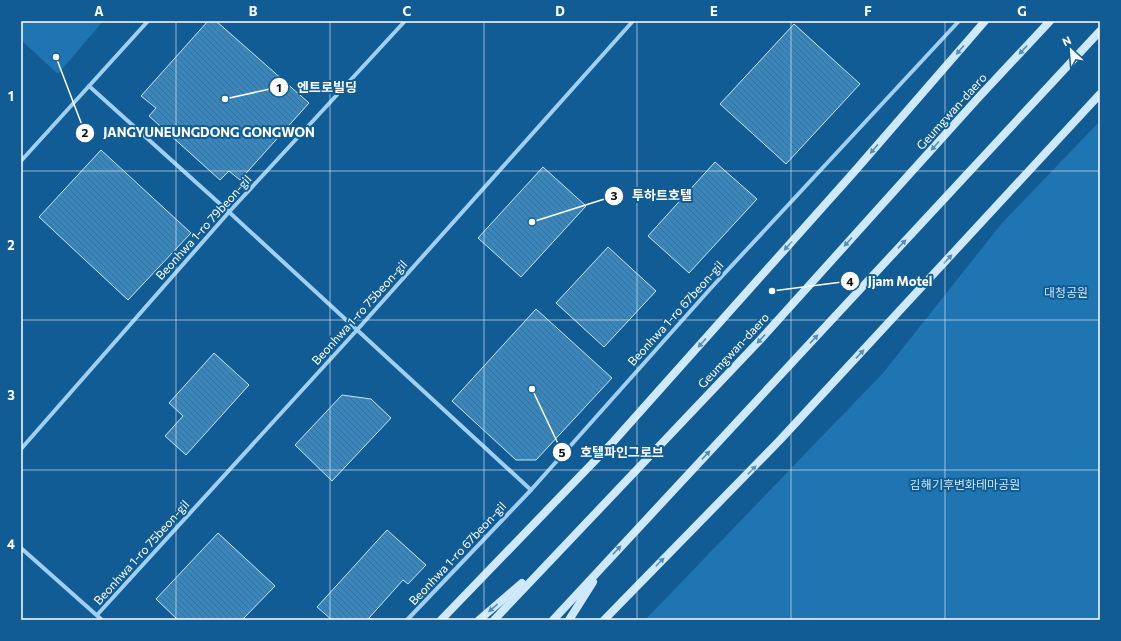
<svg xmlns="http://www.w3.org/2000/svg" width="1121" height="641" font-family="Commissioner,'Noto Sans KR',sans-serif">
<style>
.green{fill:#1f75b2}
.building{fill:url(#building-back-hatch);stroke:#c7e7fd}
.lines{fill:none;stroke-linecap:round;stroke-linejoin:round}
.minor{stroke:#9fd0f3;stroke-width:4}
.secondary{stroke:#cee9fd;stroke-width:8}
.oneway{fill:#538db9}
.grid{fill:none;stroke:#fff;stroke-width:1;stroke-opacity:0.55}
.labels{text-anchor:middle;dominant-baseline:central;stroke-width:4;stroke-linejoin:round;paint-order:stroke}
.street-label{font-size:12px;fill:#fff;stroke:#115c94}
.park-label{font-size:12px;fill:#c7e7fd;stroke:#115c94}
.leader{fill:none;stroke:#fff;stroke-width:1.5}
.callout-dot{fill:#fff;stroke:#115c94;stroke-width:1.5}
.mark-label{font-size:12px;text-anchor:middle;font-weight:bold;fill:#111}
.callout-label{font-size:13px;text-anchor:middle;font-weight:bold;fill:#fff;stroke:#115c94;stroke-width:4;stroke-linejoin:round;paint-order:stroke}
.neatline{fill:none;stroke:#fff;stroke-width:1.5}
.grid-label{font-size:13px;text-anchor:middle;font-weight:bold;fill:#fff}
</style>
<defs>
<pattern id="building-back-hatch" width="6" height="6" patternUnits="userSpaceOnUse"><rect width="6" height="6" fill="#3986bd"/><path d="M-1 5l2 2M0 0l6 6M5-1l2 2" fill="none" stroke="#416f90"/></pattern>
</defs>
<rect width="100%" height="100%" fill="#115c94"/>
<g class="green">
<path d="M 21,21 L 103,21 L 58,74 L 21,40 Z"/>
<path d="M 1100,121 L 1100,620 L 645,620 L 883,373 L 1002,223 Z"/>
</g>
<g class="building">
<path d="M 208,21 L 216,21 L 309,103 L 240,180 L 229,171 L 220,180 L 149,116 L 156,108 L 141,96 Z"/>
<path d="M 794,24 L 860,84 L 786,164 L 720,104 Z"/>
<path d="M 101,150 L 191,233 L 128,300 L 39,217 Z"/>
<path d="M 715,162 L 757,199 L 689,273 L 648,236 Z"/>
<path d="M 543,167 L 586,206 L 521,277 L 478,238 Z"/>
<path d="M 608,247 L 656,291 L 604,347 L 556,303 Z"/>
<path d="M 536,309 L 612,378 L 536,460 L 516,460 L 452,401 Z"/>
<path d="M 214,353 L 249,385 L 186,455 L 165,436 L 183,416 L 169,403 Z"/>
<path d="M 342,395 L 371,399 L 391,418 L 332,481 L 295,445 Z"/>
<path d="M 387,530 L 426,565 L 408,584 L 403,580 L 369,618 L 372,620 L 332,620 L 317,607 Z"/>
<path d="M 218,533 L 275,586 L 242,620 L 178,620 L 156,599 Z"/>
</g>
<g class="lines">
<g class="minor">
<path d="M 89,86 L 229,212 L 531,490"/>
<path d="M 21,161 L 148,21"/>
<path d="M 21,449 L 229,212 L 405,21"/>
<path d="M 21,548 L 102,620"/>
<path d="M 97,615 L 357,330 L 633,21"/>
<path d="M 407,620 L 531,490 L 711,288 L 959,21"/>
</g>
<g class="secondary">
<path d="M 441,620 L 613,442 L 854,172 L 985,21"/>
<path d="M 479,620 L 522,583"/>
<path d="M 494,620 L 760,340 L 978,98 L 1050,21"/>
<path d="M 553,620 L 1100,31"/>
<path d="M 569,620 L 593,582"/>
<path d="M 604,620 L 780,440 L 1100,94"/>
</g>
</g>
<defs><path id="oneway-solid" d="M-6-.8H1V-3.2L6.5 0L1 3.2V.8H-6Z"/></defs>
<g class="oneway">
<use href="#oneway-solid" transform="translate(960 50) rotate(131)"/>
<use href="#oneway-solid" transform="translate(1023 50) rotate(133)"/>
<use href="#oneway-solid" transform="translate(935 146) rotate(132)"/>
<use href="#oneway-solid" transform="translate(874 149) rotate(131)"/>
<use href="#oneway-solid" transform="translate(848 242) rotate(132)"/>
<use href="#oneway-solid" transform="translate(902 244) rotate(-47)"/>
<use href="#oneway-solid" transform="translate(788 246) rotate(132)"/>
<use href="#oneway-solid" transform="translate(948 259) rotate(-47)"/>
<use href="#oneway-solid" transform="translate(761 339) rotate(133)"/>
<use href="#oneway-solid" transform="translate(814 339) rotate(-47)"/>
<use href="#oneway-solid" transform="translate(702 343) rotate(132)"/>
<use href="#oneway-solid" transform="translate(860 354) rotate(-47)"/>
<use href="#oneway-solid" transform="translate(706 455) rotate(-47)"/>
<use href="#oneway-solid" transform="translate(752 470) rotate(-45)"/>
<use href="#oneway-solid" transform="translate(617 550) rotate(-47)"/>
<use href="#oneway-solid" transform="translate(660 562) rotate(-45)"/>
<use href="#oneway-solid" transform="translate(493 608) rotate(140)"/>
</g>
<path class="grid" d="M 176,21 L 176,620M 330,21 L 330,620M 484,21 L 484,620M 637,21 L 637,620M 791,21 L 791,620M 945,21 L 945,620M 21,171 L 1100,171M 21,320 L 1100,320M 21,470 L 1100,470"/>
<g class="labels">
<g class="street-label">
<text transform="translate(951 111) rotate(-48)">Geumgwan-daero</text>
<text transform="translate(203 227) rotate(-48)">Beonhwa 1-ro 79beon-gil</text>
<text transform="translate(359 312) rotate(-48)">Beonhwa 1-ro 75beon-gil</text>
<text transform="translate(675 313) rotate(-48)">Beonhwa 1-ro 67beon-gil</text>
<text transform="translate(733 350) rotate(-47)">Geumgwan-daero</text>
<text transform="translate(141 552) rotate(-48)">Beonhwa 1-ro 75beon-gil</text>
<text transform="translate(457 553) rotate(-47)">Beonhwa 1-ro 67beon-gil</text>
</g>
<g class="park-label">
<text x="1066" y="292">대청공원</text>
<text x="965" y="484">김해기후변화테마공원</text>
</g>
</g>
<path class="leader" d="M225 99L279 87M56 57L85 133M532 222L614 196M772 291L850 281M532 389L562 452"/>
<g class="callout-dot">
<circle cx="225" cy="99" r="4"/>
<circle cx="56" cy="57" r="4"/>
<circle cx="532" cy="222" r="4"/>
<circle cx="772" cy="291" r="4"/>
<circle cx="532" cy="389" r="4"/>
<circle cx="279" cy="87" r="10"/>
<circle cx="85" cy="133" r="10"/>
<circle cx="614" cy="196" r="10"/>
<circle cx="850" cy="281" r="10"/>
<circle cx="562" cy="452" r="10"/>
</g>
<g class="mark-label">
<text x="279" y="92">1</text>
<text x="85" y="137">2</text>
<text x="614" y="200">3</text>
<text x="850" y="286">4</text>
<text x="562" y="457">5</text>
</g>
<g class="callout-label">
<text x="327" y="92">엔트로빌딩</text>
<text x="209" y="137">JANGYUNEUNGDONG GONGWON</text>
<text x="662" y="200">투하트호텔</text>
<text x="900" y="286">Jjam Motel</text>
<text x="622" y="457">호텔파인그로브</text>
</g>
<rect width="1121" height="641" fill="none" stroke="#115c94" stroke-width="44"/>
<g transform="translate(1071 50) rotate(334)" stroke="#115c94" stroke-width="3" paint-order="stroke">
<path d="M0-3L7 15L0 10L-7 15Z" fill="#ffffff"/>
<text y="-6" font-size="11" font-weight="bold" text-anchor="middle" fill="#ffffff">N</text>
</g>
<rect x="22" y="22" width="1077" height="597" class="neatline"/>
<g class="grid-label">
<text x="99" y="16">A</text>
<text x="253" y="16">B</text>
<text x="407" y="16">C</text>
<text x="560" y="16">D</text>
<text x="714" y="16">E</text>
<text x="868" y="16">F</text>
<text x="1022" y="16">G</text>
<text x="11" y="101">1</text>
<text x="11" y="250">2</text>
<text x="11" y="400">3</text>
<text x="11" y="549">4</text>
</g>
</svg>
